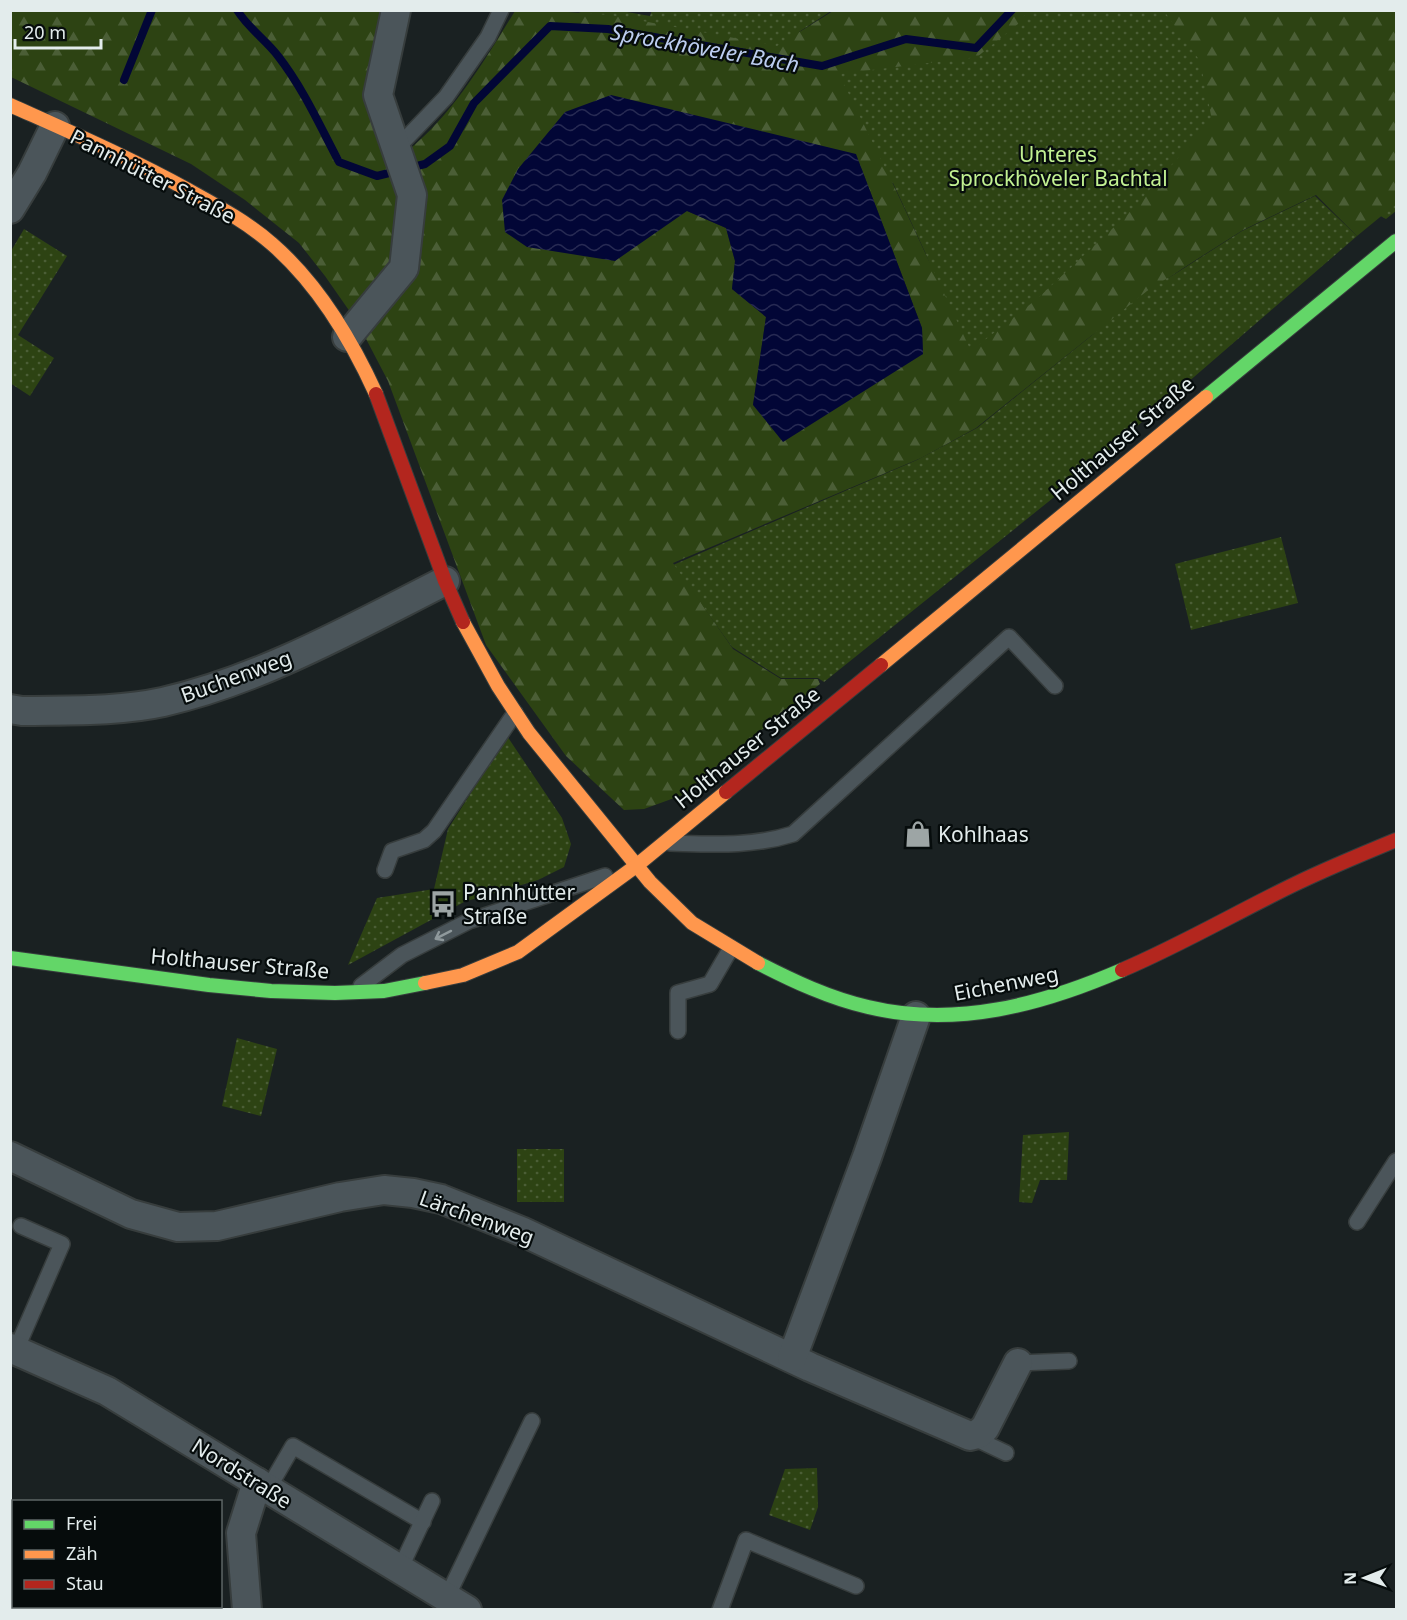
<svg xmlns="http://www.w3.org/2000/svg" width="1407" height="1620" font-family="'Noto Sans',sans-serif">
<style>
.green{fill:url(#green-dots)}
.forest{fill:url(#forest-firs);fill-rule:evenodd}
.water{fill:url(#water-waves)}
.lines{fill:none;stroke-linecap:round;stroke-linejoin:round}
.stream{stroke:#020636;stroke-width:8}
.lane-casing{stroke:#373d3d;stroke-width:18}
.street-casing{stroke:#373d3d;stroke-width:32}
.fast-casing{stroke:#373d3d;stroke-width:16}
.slow-casing{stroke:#373d3d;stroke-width:16}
.jam-casing{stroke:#373d3d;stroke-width:16}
.lane{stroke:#4b555a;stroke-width:15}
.street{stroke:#4b555a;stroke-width:28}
.fast{stroke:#63d668;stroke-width:14}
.slow{stroke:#ff974d;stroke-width:14}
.jam{stroke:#b3261e;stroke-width:14}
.oneway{stroke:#8f999c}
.labels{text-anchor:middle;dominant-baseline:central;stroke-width:4.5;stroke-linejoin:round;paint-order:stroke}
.park-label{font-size:21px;fill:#c2f192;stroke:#060c0c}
.street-label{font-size:21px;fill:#e3ecec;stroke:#060c0c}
.poi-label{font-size:21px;fill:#e3ecec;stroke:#060c0c;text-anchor:start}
.water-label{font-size:22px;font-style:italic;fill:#bccdf0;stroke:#060c0c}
</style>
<defs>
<pattern id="green-dots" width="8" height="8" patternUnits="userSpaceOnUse" patternTransform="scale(1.5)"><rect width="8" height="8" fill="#2d4313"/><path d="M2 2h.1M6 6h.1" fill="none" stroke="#4b5e36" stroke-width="1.8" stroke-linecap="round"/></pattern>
<pattern id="forest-firs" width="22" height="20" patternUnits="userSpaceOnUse" patternTransform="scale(1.5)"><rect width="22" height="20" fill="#2d4313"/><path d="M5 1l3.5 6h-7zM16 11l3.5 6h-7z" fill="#4b5e36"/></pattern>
<pattern id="water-waves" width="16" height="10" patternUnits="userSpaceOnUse" patternTransform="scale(1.5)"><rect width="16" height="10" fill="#020636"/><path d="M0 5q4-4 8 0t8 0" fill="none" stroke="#272a53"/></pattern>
</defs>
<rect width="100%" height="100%" fill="#1a2122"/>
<g class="green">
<path d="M 652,10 L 831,11 L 799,32 L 1012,10 L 1396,11 L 1396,211 L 1386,219 L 1364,207 L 1327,193 L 1287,197 L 1167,279 L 1242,231 L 1315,196 L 1357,236 L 1068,486 L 824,682 L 818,678 L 781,678 L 732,647 L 673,565 L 917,460 L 977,428 L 1096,332 L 987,408 L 925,252 L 893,183 L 550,25 L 583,11 L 621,11 L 650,16 Z"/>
<path d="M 24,229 L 67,256 L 18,335 L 54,358 L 30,396 L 10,383 L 11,251 Z"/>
<path d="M 1281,537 L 1298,603 L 1191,630 L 1175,564 Z"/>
<path d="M 507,736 L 562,818 L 571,844 L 564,867 L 538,880 L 464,902 L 348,965 L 377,898 L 434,889 L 448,829 Z"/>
<path d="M 237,1038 L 277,1049 L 261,1116 L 222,1106 Z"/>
<path d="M 1069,1132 L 1067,1180 L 1040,1180 L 1032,1203 L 1019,1202 L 1023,1135 Z"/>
<rect x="517" y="1149" width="47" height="53"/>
<path d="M 817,1468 L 818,1507 L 810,1530 L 769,1515 L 785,1469 Z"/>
</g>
<g class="forest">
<path d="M 10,11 L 392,11 L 384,45 L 408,194 L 400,262 L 355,319 L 325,276 L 299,243 L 245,200 L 191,164 L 11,77 Z"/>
<path d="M 515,11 L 554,11 L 610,15 L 777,46 L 833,11 L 1028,11 L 1018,24 L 977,57 L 839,74 L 893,184 L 971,351 L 1038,298 L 1127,215 L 1212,120 L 1200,61 L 1164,11 L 1396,11 L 1396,204 L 1357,236 L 1316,195 L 1243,230 L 1147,291 L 976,428 L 921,458 L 673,563 L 733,649 L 781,679 L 818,679 L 820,684 L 721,762 L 688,793 L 644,809 L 624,810 L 566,756 L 486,645 L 388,381 L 364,335 L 409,273 L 406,152 C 453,115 484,61 515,11 ZM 856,154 L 922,328 L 923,354 L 753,405 L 766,317 L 732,289 L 735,261 L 726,228 L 687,211 Z"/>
</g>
<path class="water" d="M 611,95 L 856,154 L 922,328 L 923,354 L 783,442 L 753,405 L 766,317 L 732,289 L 735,261 L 726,228 L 687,211 L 615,261 L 527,247 L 505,232 L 502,200 L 518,169 L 565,112 Z"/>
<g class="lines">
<g class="stream">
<path d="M 237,10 C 248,28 266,40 278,56 C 303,88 320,126 339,162 L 377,176 L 425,164 L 450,146 L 474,103 L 550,26 L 608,29 L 822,66 L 906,39 L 976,48 L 1012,10"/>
<path d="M 124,80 L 152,10"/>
</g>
<defs>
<g id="lane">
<path d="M 397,148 L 446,97 L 488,37 L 501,10"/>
<path d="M 670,843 C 711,844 752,847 793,834 L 1009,637 L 1055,686"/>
<path d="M 385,870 L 392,851 L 424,840 L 434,831 L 515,713"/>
<path d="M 361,986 L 402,955 L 469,921 L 605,876"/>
<path d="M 678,1031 L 678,993 L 710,984 L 731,948"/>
<path d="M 1357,1222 L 1396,1161"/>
<path d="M 16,1350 L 62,1244 L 21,1226"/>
<path d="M 1018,1363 L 1069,1361"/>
<path d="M 970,1436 L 1006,1453"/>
<path d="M 268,1489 L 293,1446 L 423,1522"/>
<path d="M 400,1569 L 432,1501"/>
<path d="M 447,1597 L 532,1421"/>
<path d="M 720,1610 L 746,1540 L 856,1586"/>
</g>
<g id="street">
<path d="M 10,209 L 32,173 L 55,126"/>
<path d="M 347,337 L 404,268 L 412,195 L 378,95 L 396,10"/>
<path d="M 10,709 L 22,711 C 68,710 117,712 163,702 C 263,679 354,627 445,581"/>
<path d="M 10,1156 L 131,1214 L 178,1227 L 217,1226 L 340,1197 L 384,1190 L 413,1193 L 441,1199 L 521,1231 L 810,1367 L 970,1436 L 978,1434 L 985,1428 L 1018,1363"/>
<path d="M 10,1348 L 107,1391 L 467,1610"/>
<path d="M 792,1358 L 867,1157 L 916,1016"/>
<path d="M 247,1610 L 241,1533 L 257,1482"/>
</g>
<g id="fast">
<path d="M 1206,397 L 1396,241"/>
<path d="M 10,958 L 209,985 L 271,991 L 335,993 L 384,991 L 425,983"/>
<path d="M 758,963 C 793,981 829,998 868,1007 C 956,1028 1041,1005 1122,970"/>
</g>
<g id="slow">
<path d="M 10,105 C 70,132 130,158 188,190 C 217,206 247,222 272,244 C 318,284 351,339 376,394"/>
<path d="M 463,622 L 498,686 L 529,733 L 650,882 L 692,923 L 758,963"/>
<path d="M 881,665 L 1206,397"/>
<path d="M 425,983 L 463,975 L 518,952 L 636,866 L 726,792"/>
</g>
<g id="jam">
<path d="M 376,394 L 445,581 L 463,622"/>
<path d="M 726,792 L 881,665"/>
<path d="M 1122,970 C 1181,945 1237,912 1295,884 C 1328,868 1362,854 1396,840"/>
</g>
</defs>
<use href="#lane" class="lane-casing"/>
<use href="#street" class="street-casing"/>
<use href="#fast" class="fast-casing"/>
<use href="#slow" class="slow-casing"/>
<use href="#jam" class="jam-casing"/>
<use href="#lane" class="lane"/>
<use href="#street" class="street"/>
<use href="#fast" class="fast"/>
<use href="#slow" class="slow"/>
<use href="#jam" class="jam"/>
</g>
<defs><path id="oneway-shaft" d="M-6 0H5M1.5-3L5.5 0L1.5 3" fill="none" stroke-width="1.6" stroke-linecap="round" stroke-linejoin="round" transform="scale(1.5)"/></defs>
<use class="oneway" href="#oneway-shaft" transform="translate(443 935) rotate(153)"/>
<defs>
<symbol id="shop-bare" viewBox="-9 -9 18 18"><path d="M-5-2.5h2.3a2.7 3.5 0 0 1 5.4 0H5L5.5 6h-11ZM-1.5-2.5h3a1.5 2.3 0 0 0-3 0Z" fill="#9da5a5" stroke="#060c0c" stroke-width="2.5" paint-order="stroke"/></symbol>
<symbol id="bus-bare" viewBox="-9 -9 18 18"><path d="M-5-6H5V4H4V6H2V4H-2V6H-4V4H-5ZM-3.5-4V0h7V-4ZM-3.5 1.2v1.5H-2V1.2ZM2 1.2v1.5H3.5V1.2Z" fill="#9da5a5" stroke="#060c0c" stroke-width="2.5" paint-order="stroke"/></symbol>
</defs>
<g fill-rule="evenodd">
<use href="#shop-bare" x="899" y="815" width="38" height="38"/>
<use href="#bus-bare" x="424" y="885" width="38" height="38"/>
</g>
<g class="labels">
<g class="park-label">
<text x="1058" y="154">Unteres<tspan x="1058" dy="24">Sprockhöveler Bachtal</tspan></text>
</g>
<g class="street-label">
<text transform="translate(153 176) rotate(27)">Pannhütter Straße</text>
<text transform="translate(1122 438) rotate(-40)">Holthauser Straße</text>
<text transform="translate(236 676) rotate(-20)">Buchenweg</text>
<text transform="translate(747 747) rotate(-39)">Holthauser Straße</text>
<text transform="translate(240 963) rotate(5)">Holthauser Straße</text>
<text transform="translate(1006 983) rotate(-11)">Eichenweg</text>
<text transform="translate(477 1217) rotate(20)">Lärchenweg</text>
<text transform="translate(242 1473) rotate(32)">Nordstraße</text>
</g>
<g class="poi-label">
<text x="938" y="834">Kohlhaas</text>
<text x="463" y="892">Pannhütter<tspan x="463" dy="24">Straße</tspan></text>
</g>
<g class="water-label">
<text transform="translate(705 47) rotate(10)">Sprockhöveler Bach</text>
</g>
</g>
<rect width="1407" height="1620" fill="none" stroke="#e3ecec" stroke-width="24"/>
<rect x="12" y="1500" width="210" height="108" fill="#060c0c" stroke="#5e6666" stroke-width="1.5"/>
<rect x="24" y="1520" width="30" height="9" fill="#63d668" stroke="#5e6666" stroke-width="1.5"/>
<text x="66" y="1530" font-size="18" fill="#e3ecec">Frei</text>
<rect x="24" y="1550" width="30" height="9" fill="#ff974d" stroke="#5e6666" stroke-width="1.5"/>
<text x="66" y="1560" font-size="18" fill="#e3ecec">Zäh</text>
<rect x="24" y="1580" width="30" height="9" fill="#b3261e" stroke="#5e6666" stroke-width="1.5"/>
<text x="66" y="1590" font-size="18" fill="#e3ecec">Stau</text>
<g transform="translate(1365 1578) rotate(269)" stroke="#060c0c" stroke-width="4.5" paint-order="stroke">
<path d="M0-4.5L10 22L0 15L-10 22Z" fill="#e3ecec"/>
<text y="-9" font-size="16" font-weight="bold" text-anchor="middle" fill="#e3ecec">N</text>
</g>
<path d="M15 39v9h86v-9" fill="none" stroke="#e3ecec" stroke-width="3"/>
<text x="24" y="39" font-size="18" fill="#e3ecec" stroke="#060c0c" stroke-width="4.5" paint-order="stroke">20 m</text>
</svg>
